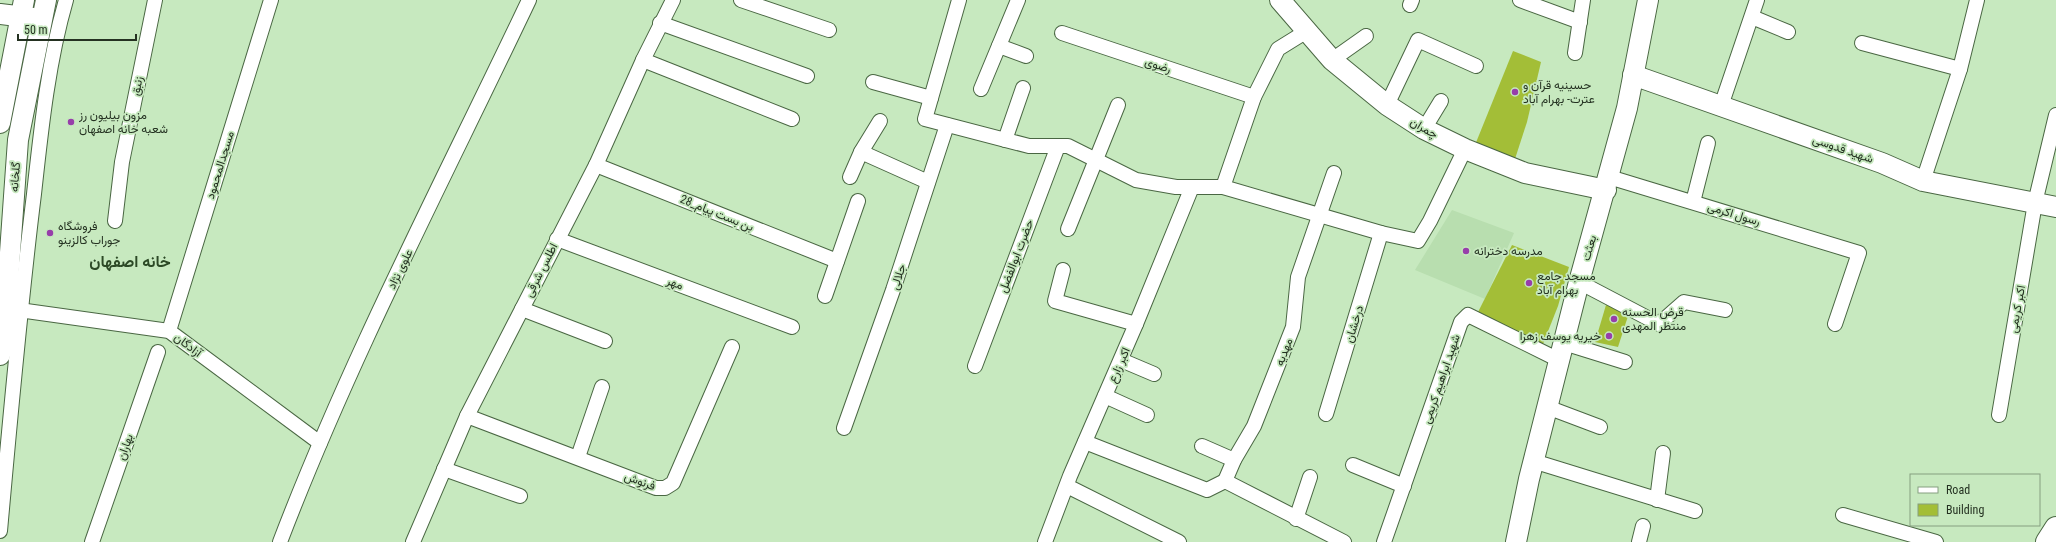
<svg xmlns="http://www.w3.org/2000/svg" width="2056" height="542" font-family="'Roboto Condensed',Vazirmatn,sans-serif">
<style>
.built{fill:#b8deaf}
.building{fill:#a3be37}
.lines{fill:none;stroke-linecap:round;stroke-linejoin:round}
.street-casing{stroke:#4a6743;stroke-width:16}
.secondary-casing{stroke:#4a6743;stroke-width:22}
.primary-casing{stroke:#4a6743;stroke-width:24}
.street{stroke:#fff;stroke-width:14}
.secondary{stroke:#fff;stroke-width:20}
.primary{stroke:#fff;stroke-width:22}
.poi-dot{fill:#973eaa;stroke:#c7e9bf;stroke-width:1.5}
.labels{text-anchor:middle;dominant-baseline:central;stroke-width:3.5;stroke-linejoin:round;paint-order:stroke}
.street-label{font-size:12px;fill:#243121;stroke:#c7e9bf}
.poi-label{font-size:12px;fill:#243121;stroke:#c7e9bf;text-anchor:start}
.district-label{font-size:16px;font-weight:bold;fill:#2c4926;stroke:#c7e9bf}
</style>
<rect width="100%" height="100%" fill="#c7e9bf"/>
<path class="built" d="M 1452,210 L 1514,233 L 1485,299 L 1415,270 Z"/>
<g class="building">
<path d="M 1513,51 L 1541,62 L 1527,122 L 1514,162 L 1475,145 Z"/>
<path d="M 1512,245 L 1569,267 L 1558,306 L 1543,344 L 1477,314 Z"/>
<path d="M 1606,305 L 1629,313 L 1618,347 L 1595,342 Z"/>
</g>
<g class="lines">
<defs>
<g id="street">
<path d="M 741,0 L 829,30"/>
<path d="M 959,0 L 925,119 L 1029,146 L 1068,146 L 1136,180 L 1176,187 L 1223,187 L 1381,233 L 1418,241 L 1430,221 L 1465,149"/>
<path d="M 1520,0 L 1580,22"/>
<path d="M 1410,5 L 1412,0"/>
<path d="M 1752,17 L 1788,32"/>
<path d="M 660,23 L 807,76"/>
<path d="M 1062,33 L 1254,97"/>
<path d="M 1862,43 L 1960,69"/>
<path d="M 999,46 L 1026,56"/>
<path d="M 1575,53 L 1583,0"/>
<path d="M 643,60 L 792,119"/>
<path d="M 1332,60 L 1366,36"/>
<path d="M 873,82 L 931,98"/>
<path d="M 981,89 L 1018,0"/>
<path d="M 1387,105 L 1418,40 L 1476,66"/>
<path d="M 1721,106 L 1757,0"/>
<path d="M 1424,129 L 1441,101"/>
<path d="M 1005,140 L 1023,88"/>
<path d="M 861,152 L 928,182"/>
<path d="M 596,165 L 837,261"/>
<path d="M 850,177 L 861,152 L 880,121"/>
<path d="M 1609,177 L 1859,253 L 1835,324"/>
<path d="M 1923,181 L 1960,69 L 1977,0"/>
<path d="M 1223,187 L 1254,97 L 1278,49 L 1307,31"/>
<path d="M 1693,202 L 1708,143"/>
<path d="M 115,221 L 122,162 L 155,0"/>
<path d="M 1068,229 L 1118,105"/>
<path d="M 557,239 L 792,327"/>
<path d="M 1063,270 L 1055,301 L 1136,324"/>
<path d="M 1579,282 L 1659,324 L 1684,302 L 1725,310"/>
<path d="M 825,296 L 858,201"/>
<path d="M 12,309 L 169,331 L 320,443"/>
<path d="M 522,309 L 605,341"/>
<path d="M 169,331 L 271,0"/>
<path d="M 1564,343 L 1625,362"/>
<path d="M 1121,360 L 1154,374"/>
<path d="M 975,366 L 1058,146"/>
<path d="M 1105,396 L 1147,415"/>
<path d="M 1547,407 L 1600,427"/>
<path d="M 1326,414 L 1381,233"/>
<path d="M 1999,415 L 2035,203 L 2056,115"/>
<path d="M 467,416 L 656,488 L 665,488 L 673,483 L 732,347"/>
<path d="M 844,428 L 893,290 L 947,125"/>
<path d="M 1085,442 L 1207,490 L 1225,481"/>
<path d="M 1202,446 L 1234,460"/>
<path d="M 578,457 L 602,387"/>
<path d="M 1533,461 L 1695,511"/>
<path d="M 1353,465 L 1404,486"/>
<path d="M 444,469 L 520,496"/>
<path d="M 1225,481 L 1234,460 L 1254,426 L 1293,327 L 1298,277 L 1334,173"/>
<path d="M 1225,481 L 1344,542"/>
<path d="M 1067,486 L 1179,542"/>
<path d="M 1657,500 L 1663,453"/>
<path d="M 1843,515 L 1936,542"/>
<path d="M 1296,519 L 1310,477"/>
<path d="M 0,531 C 10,419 20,306 34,194 C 41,130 48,62 66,0"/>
<path d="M 92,542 L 158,352"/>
<path d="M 280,542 C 351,356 444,179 529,0"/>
<path d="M 413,542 L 467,416 L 596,165 L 643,60 L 673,0"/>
<path d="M 1045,542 L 1070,476 L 1136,324 L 1192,187"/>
<path d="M 1384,542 L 1461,322 L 1468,315 L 1559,360"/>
<path d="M 1639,542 L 1643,526"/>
</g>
<g id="secondary">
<path d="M 1280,0 L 1332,60 L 1387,105 L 1424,129 L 1465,149 L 1525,173 L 1606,190"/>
<path d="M 0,14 L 33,18"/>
<path d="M 1633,75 L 1882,163 L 1923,181 L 2056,207"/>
<path d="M 0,123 L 24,0"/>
<path d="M 0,355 L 6,309 L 18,140 L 46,0"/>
<path d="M 1516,542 L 1529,479 L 1579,282 L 1627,108 L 1648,0"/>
</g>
<path id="primary" d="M 2047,542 L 2056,528"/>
</defs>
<use href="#street" class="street-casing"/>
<use href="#secondary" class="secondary-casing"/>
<use href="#primary" class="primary-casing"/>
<use href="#street" class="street"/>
<use href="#secondary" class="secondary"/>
<use href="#primary" class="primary"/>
</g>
<g class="poi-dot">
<circle cx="1515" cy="92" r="4"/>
<circle cx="71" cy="122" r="4"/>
<circle cx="50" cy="233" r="4"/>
<circle cx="1466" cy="251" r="4"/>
<circle cx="1529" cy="283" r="4"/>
<circle cx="1614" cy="319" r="4"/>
<circle cx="1609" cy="336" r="4"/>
</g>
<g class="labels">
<g class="street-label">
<text transform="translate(1158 65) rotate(18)">رضوی</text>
<text transform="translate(137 86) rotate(-79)">زنبق</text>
<text transform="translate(1424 128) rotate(30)">چمران</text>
<text transform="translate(1843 149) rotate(19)">شهید قدوسی</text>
<text transform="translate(220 165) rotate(-73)">مسجدالمحمود</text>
<text transform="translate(15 177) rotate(-86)">گلخانه</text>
<text transform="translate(717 213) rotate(22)">بن بست پیام_28</text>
<text transform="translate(1734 214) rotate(17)">رسول اکرمی</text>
<text transform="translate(1589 248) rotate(-74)">بعثت</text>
<text transform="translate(1016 256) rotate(-69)">حضرت ابوالفضل</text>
<text transform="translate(400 269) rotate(-64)">علوی نژاد</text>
<text transform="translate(541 270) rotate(-63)">اطلس شرقی</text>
<text transform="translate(898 277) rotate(-72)">جلالی</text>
<text transform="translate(675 283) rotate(21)">مهر</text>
<text transform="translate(2017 309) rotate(-80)">اکبر کریمی</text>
<text transform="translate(1354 324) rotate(-73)">درخشان</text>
<text transform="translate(188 345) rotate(37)">آزادگان</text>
<text transform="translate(1284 352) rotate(-69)">مهدیه</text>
<text transform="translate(1119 365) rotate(-66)">اکبر زارع</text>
<text transform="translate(1441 379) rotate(-71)">شهید ابراهیم کریمی</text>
<text transform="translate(125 447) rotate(-71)">بهاران</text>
<text transform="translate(640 481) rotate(20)">فرنوش</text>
</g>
<g class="poi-label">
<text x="1523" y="85">حسینیه قرآن و<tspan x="1523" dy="14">عترت- بهرام آباد</tspan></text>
<text x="79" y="115">مزون بیلیون رز<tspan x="79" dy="14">شعبه خانه اصفهان</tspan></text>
<text x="58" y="226">فروشگاه<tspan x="58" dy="14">جوراب کالزینو</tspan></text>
<text x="1474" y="251">مدرسه دخترانه</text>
<text x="1537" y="276">مسجد جامع<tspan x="1537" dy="14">بهرام آباد</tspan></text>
<text x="1622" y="312">قرض الحسنه<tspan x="1622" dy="14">منتظر المهدی</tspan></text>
<text x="1601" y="336" text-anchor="end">خیریه یوسف زهرا</text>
</g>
<g class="district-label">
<text x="130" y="261">خانه اصفهان</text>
</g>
</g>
<rect x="1910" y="474" width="130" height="52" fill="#c7e9bf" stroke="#869f80"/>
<rect x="1918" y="487" width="20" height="6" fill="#ffffff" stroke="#869f80"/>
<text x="1946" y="494" font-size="12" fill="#243121">Road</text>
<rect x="1918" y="504" width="20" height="12" fill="#a3be37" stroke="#869f80"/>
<text x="1946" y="514" font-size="12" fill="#243121">Building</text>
<path d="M18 34v6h118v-6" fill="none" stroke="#243121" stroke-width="2"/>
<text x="24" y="34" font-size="12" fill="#243121" stroke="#c7e9bf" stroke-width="3" paint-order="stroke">50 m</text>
</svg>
